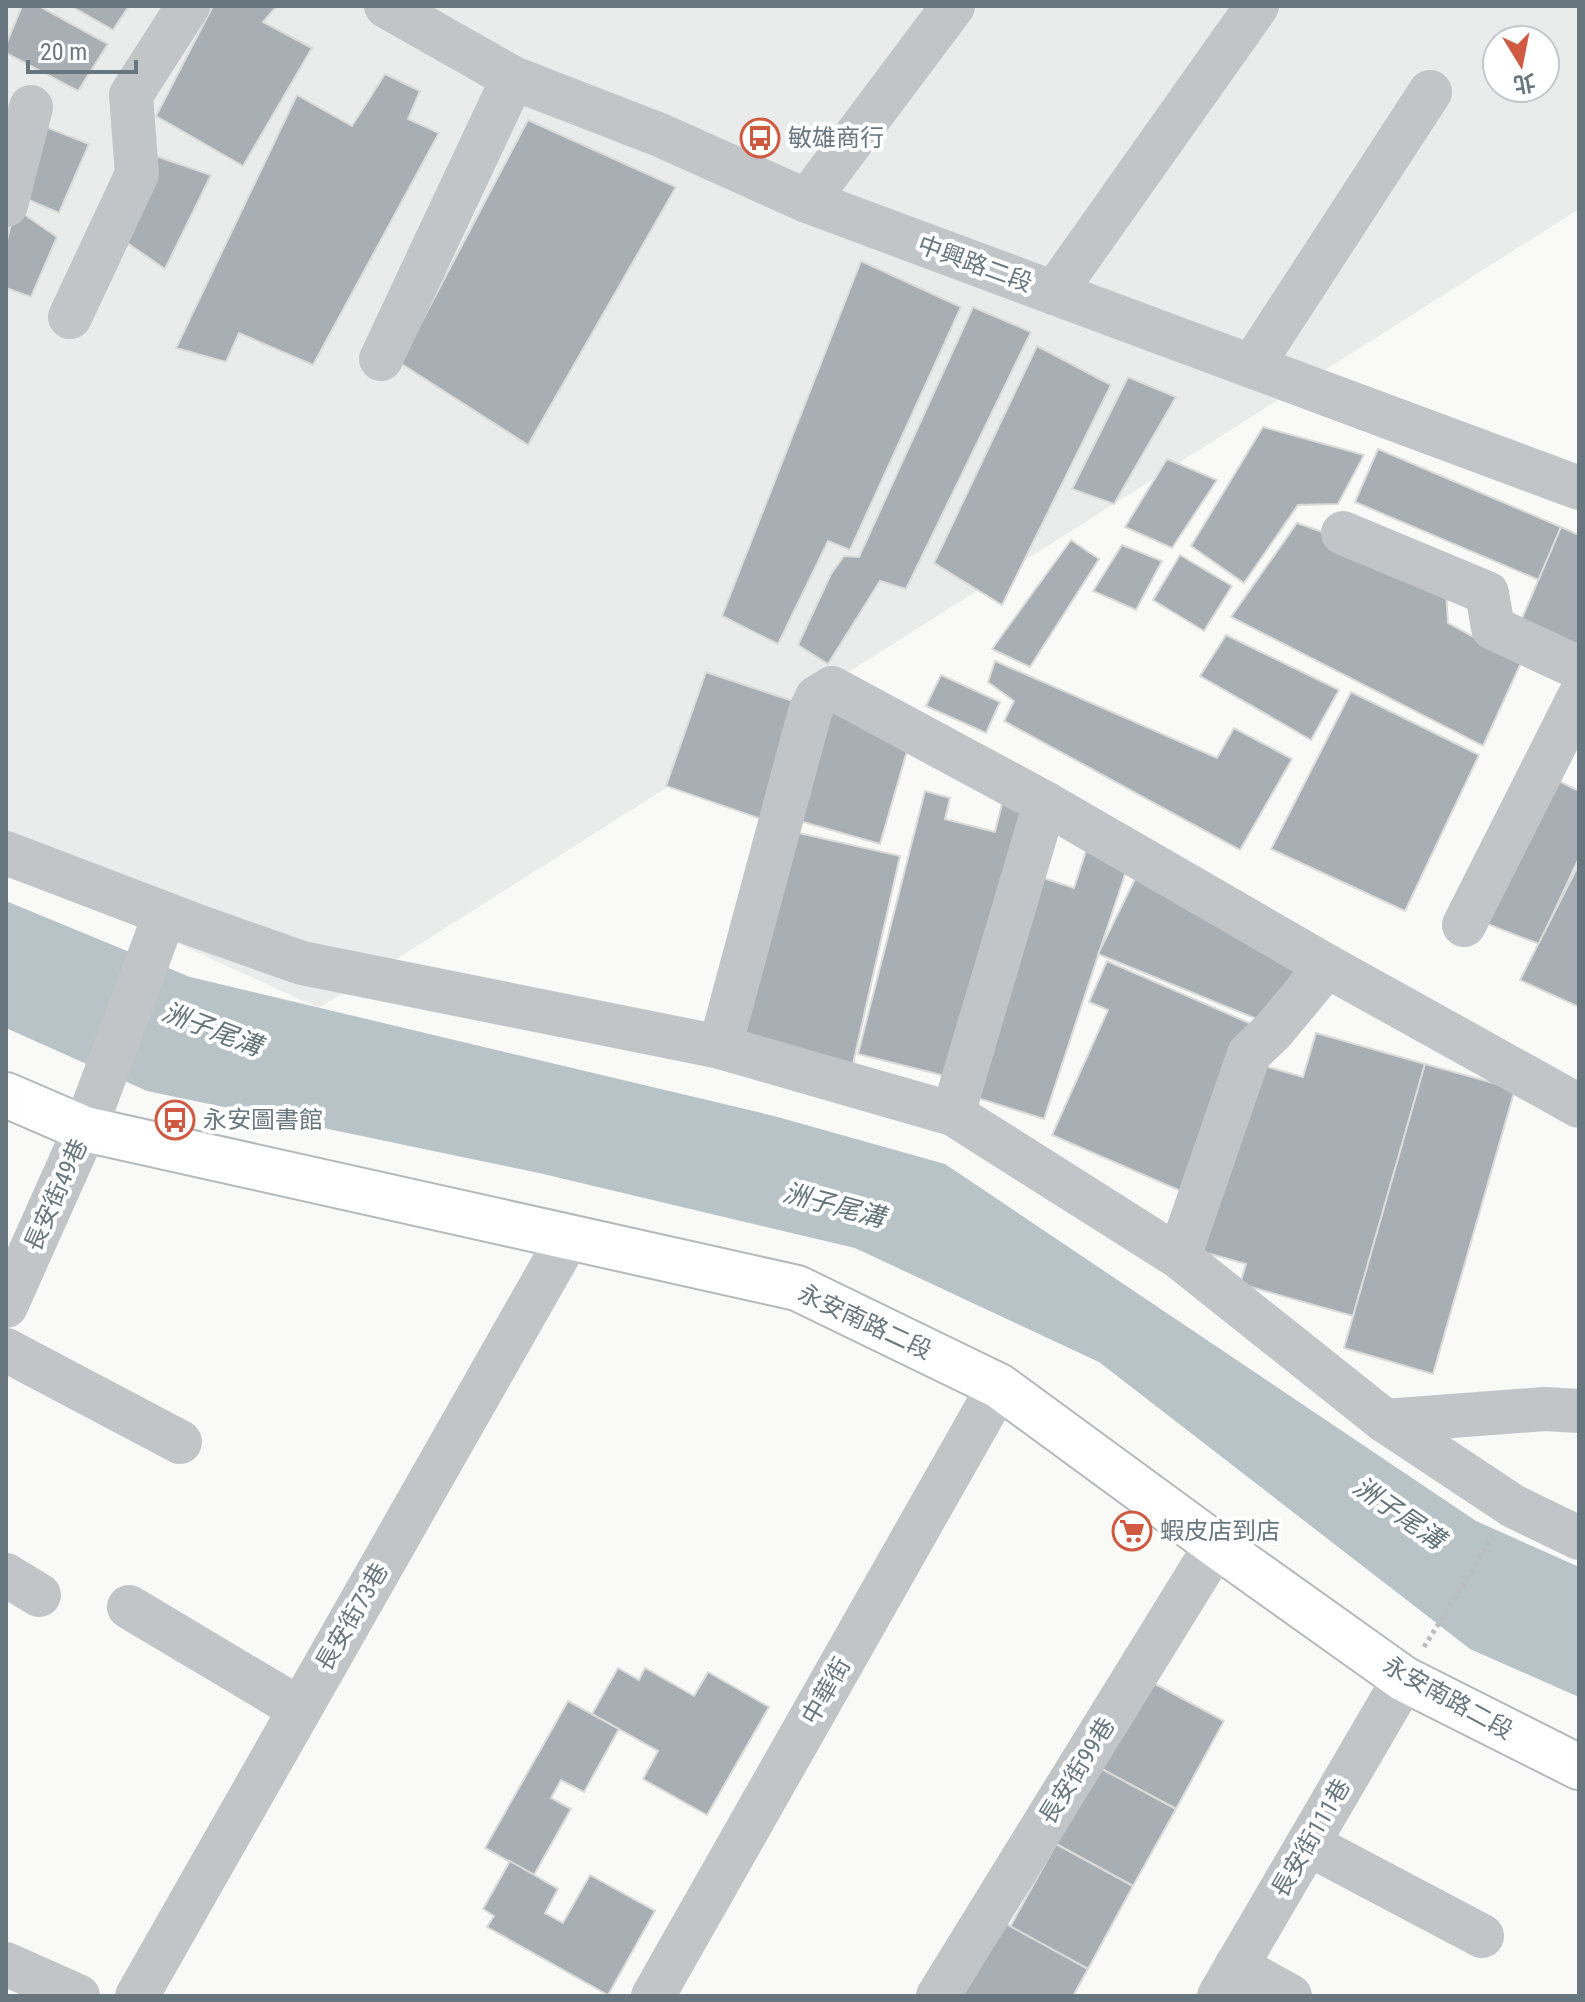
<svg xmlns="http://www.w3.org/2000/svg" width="1585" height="2002" font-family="'Roboto Condensed','Noto Sans TC',sans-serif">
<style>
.built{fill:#eaebeb;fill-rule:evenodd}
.water{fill:#b8c3c7}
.building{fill:#a7aeb4;stroke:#dbdbda;stroke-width:2}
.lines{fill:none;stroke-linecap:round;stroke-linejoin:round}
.major-casing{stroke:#b5b9bc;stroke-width:48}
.path{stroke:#bbbec0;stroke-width:5;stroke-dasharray:4 4;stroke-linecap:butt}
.minor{stroke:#c1c5c8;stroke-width:44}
.major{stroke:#fff;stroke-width:44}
.labels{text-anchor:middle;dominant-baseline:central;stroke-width:8;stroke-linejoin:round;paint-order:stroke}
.poi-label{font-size:24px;fill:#67767f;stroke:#fff;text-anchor:start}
.street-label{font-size:24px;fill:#67767f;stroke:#fff}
.water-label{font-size:26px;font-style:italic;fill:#627478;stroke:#fff}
</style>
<rect width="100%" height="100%" fill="#f9f9f7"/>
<path class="built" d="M 6,6 L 1579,6 L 1579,209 L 319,1008 L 6,865 ZM 1497,40 L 1545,40 L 1545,88 L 1497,88 Z"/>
<path class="water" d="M 6,901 L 190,977 L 774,1116 L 945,1164 L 1476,1521 L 1579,1567 L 1579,1697 L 1470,1649 L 1099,1362 L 855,1248 L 539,1173 L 147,1091 L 6,1028 Z"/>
<g class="building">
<path d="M 22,6 L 39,6 L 108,44 L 78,91 L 6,53 L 6,45 Z"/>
<path d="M 71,6 L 129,6 L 113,30 Z"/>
<path d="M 213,6 L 277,6 L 263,22 L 312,48 L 243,166 L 156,116 Z"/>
<path d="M 385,74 L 420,91 L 408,119 L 439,133 L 313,365 L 239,333 L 226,362 L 176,348 L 297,95 L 352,126 Z"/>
<path d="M 528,120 L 676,187 L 528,445 L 400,363 Z"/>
<path d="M 41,125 L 89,144 L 59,213 L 15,194 Z"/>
<path d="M 153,155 L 211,175 L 165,269 L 117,236 Z"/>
<path d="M 15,208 L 57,237 L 31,297 L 6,288 L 6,244 Z"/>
<path d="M 861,261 L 961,307 L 850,550 L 828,541 L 778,644 L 722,616 Z"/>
<path d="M 973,307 L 1031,332 L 906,589 L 880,581 L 828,664 L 798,645 L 831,574 L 844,556 L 859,557 Z"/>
<path d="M 1037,346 L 1111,385 L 1002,605 L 934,563 Z"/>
<path d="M 1128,377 L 1176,397 L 1114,504 L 1072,489 Z"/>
<path d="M 1263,427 L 1364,455 L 1338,504 L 1298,505 L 1244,583 L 1191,546 Z"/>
<path d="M 1378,449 L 1561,527 L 1539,580 L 1355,502 Z"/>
<path d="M 1167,459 L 1217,480 L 1172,548 L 1125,527 Z"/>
<path d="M 1297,523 L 1445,575 L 1448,623 L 1521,663 L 1483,746 L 1231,617 Z"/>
<path d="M 1561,527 L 1579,535 L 1579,649 L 1520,623 Z"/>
<path d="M 1071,540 L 1099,559 L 1030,667 L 992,649 Z"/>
<path d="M 1122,545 L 1162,561 L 1136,610 L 1093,591 Z"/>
<path d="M 1180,555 L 1232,586 L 1204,631 L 1153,600 Z"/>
<path d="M 1226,635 L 1339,690 L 1311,740 L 1200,676 Z"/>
<path d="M 995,661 L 1217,758 L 1234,728 L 1292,759 L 1240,850 L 1004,721 L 1014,701 L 988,682 Z"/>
<path d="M 706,672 L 805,705 L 764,820 L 666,786 Z"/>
<path d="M 941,675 L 1000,702 L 986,733 L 926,706 Z"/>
<path d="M 1351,692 L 1479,755 L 1405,911 L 1271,849 Z"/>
<path d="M 824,709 L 912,734 L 880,844 L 793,819 Z"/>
<path d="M 1545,774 L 1579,791 L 1579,858 L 1539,944 L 1472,918 Z"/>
<path d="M 925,791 L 950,798 L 945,819 L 995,832 L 1003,800 L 1030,807 L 961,1080 L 858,1054 Z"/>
<path d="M 790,831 L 900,856 L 853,1064 L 743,1039 Z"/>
<path d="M 1086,851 L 1128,865 L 1044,1119 L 962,1093 L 1034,875 L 1074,888 Z"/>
<path d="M 1143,863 L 1303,967 L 1274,1026 L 1098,954 Z"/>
<path d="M 1579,864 L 1579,1007 L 1520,980 Z"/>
<path d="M 1107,961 L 1256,1026 L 1183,1192 L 1052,1135 L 1108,1010 L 1089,1002 Z"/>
<path d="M 1316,1033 L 1425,1064 L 1353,1316 L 1240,1284 L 1246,1264 L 1196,1250 L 1250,1062 L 1303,1077 Z"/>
<path d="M 1425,1064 L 1515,1089 L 1433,1374 L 1344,1348 Z"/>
<path d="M 618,1668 L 639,1680 L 645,1668 L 694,1696 L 708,1672 L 769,1707 L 707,1815 L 643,1779 L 658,1751 L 592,1714 Z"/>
<path d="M 1146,1679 L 1224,1721 L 1176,1809 L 1098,1767 Z"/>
<path d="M 568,1701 L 619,1729 L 584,1792 L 561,1780 L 551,1798 L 571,1809 L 534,1875 L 485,1848 Z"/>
<path d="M 1098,1767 L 1176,1809 L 1133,1886 L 1056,1844 Z"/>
<path d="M 1056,1844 L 1133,1886 L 1088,1969 L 1010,1927 Z"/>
<path d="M 510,1861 L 558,1889 L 545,1913 L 563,1923 L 590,1875 L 655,1911 L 608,1995 L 487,1927 L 494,1916 L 483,1909 Z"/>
<path d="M 999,1920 L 1088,1969 L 1073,1996 L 954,1996 Z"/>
</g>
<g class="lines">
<defs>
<path id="major" d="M 6,1095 L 85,1129 L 797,1288 L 999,1386 L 1216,1545 L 1404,1679 L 1579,1767"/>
</defs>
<use href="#major" class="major-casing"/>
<path class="path" d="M 1424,1647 L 1493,1537"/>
<g class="minor">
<path d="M 386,6 L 513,78 L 660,135 L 807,201 L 1579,488"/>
<path d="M 807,201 L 953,6"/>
<path d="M 6,205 L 31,107"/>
<path d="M 1054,293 L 1257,6"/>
<path d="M 70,317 L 137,174 L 131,95 L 188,6"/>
<path d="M 381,359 L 513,78"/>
<path d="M 1252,366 L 1430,92"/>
<path d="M 1343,533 L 1487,593 L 1493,628 L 1579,668"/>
<path d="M 6,853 L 200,927 L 302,963 L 720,1047 L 953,1114 L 1179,1257 L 1385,1421 L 1513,1506 L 1579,1538"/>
<path d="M 1464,925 L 1579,697"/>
<path d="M 720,1047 L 810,712 L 817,697 L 832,688 L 1045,803 L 1327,966 L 1579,1106"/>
<path d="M 953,1114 L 1045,803"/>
<path d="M 1179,1257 L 1249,1054 L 1273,1031 L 1327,966"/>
<path d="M 6,1306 L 85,1129 L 165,914"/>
<path d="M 6,1350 L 180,1442"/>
<path d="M 1385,1421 L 1545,1409 L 1579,1411"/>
<path d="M 6,1575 L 39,1595"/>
<path d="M 129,1607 L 300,1709"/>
<path d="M 1308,1844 L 1482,1936"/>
<path d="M 6,1964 L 78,1996"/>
<path d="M 1236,1966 L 1290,1996"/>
<path d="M 137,1996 L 568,1238"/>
<path d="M 653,1996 L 999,1386"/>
<path d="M 938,1996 L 1216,1545"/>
<path d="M 1219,1996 L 1404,1679"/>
</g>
<use href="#major" class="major"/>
</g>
<defs>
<symbol id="bus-ring" viewBox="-11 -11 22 22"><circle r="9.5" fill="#fff" stroke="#d05941" stroke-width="1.5"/><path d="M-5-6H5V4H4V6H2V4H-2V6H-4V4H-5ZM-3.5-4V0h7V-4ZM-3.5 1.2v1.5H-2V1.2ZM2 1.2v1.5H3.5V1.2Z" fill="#d05941"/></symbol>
<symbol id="supermarket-ring" viewBox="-11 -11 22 22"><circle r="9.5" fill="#fff" stroke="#d05941" stroke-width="1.5"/><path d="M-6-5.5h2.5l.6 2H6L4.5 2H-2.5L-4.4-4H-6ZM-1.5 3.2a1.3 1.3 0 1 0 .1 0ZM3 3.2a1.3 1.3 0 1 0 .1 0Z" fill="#d05941"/></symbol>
</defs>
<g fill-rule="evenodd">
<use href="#bus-ring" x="738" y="116" width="44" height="44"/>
<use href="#bus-ring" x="153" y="1098" width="44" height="44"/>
<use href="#supermarket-ring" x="1110" y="1509" width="44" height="44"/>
</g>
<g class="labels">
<g class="poi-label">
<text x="788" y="138">敏雄商行</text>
<text x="203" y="1120">永安圖書館</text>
<text x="1160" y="1531">蝦皮店到店</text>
</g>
<g class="street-label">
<text transform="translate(975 264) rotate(20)">中興路二段</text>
<text transform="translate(56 1195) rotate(-66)">長安街49巷</text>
<text transform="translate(865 1322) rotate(25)">永安南路二段</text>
<text transform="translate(352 1617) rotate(-60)">長安街73巷</text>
<text transform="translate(826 1691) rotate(-60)">中華街</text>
<text transform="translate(1448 1698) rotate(29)">永安南路二段</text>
<text transform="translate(1077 1771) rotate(-58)">長安街99巷</text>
<text transform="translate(1311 1838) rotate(-60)">長安街111巷</text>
</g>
<g class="water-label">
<text transform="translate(212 1029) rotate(21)">洲子尾溝</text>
<text transform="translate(834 1205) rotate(15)">洲子尾溝</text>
<text transform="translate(1399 1513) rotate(35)">洲子尾溝</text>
</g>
</g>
<rect width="1585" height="2002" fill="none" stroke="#67767f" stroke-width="16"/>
<g transform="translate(1521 64) rotate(170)"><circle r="38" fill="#ffffff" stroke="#c2c8cc" stroke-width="2"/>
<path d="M0-6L14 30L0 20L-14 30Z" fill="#d05941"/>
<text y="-12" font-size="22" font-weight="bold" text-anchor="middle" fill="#67767f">北</text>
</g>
<path d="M28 60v12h108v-12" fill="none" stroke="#67767f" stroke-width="4"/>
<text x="40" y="60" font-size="24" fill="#67767f" stroke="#ffffff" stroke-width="6" paint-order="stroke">20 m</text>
</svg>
